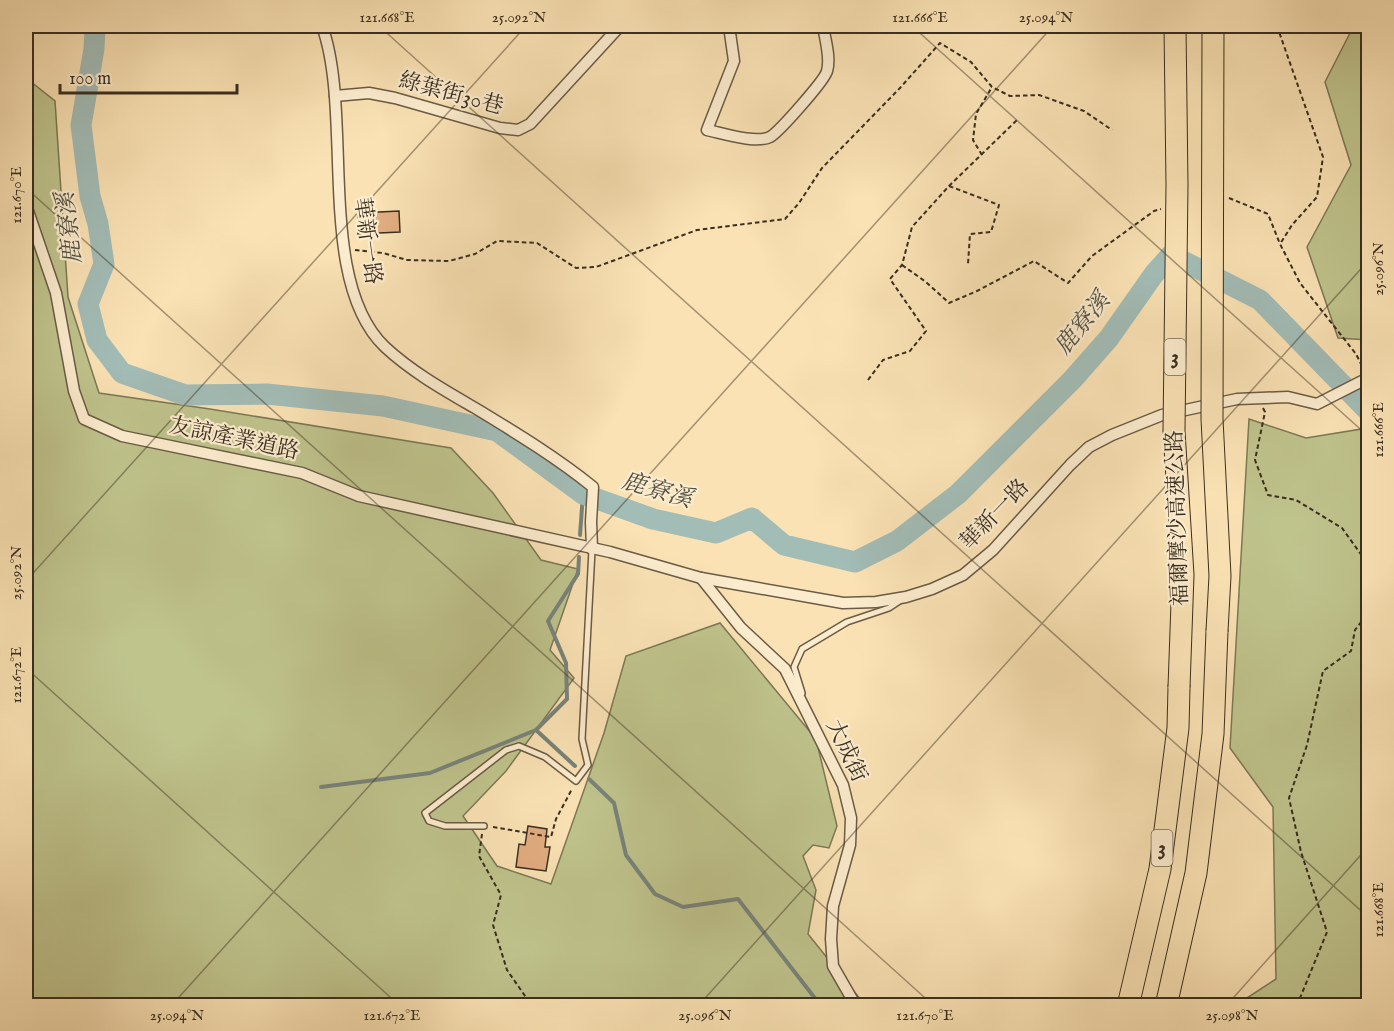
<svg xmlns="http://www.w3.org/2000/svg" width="1394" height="1031" font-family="'IM FELL English','Noto Serif TC',serif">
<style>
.green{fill:#bfc38c;stroke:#7c7856;stroke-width:1.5}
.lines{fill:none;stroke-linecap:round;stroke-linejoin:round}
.stream{stroke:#78837a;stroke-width:4}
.river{stroke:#a2bcb6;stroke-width:21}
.building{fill:#e2ad80;stroke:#392e20;stroke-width:1.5}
.lane-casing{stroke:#695b45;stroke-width:8}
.street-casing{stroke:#695b45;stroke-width:13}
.highway-casing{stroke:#392e20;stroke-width:23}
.path{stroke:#392e20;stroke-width:2;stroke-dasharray:4.5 3;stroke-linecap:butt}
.lane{stroke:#fcecce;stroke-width:5}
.street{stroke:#fcecce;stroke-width:10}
.highway{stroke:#fae2b4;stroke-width:21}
.highway-bridge-casing{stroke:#392e20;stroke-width:23;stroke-linecap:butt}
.highway-bridge{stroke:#fae2b4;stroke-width:21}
.ticks{fill:none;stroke:#392e20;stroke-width:1.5;stroke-opacity:0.45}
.labels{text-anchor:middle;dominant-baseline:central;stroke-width:4.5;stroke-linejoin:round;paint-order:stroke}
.shield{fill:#fcecce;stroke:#746754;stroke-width:1.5}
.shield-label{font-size:21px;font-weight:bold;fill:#392e20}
.street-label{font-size:22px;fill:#392e20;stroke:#fcecce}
.water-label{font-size:24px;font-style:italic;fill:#535246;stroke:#fcecce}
.neatline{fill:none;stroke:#392e20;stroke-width:2}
.ticks-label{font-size:15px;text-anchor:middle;fill:#392e20}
</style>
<rect width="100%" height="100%" fill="#fae2b4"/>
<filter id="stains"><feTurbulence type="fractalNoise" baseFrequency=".00333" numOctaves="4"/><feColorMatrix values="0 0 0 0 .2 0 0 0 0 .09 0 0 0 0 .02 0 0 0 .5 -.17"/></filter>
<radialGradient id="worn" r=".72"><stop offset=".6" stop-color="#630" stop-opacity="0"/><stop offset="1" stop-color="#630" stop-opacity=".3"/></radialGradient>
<g class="green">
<path d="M 1362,26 L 1368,26 L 1368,340 L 1338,338 L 1307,247 L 1351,165 L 1325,82 L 1351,31 Z"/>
<path d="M 26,78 L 55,101 L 68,297 L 99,393 L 210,409 L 451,448 L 493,493 L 541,560 L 578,569 L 550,650 L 574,678 L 506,771 L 463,816 L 497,866 L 551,884 L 604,733 L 626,656 L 720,623 L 816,739 L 837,826 L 829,848 L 813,845 L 803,856 L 816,890 L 808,934 L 865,1005 L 26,1005 Z"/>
<path d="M 1249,419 L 1306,438 L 1368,428 L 1368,1005 L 1236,1005 L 1276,979 L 1273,807 L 1230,748 Z"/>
</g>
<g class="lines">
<g class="stream">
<path d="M 580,535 L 583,494"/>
<path d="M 575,766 L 536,730 L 567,699 L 566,663 L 548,621 L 578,574 L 579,557"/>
<path d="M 589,779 L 614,803 L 626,855 L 655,894 L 683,907 L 738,899 L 821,1006"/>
<path d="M 321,787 L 430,773 L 536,730"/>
</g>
<path class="river" d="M 95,26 L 94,49 L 81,125 L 90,196 L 98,224 L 104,264 L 88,304 L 97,340 L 122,373 L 185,395 L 267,394 L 383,406 L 497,431 L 583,494 L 653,519 L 716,533 L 752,518 L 784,545 L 855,562 L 897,541 L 958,494 L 1073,379 L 1109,338 L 1154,274 L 1171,255 L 1260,300 L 1368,411"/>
</g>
<g class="building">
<path d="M 399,211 L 400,232 L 358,234 L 358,213 Z"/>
<path d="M 528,826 L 547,829 L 545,847 L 550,847 L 546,871 L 516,867 L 519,844 L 525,845 Z"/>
</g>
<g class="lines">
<defs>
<g id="lane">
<path d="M 802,693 L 794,667 L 802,649 L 847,622 L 889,608 L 901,600"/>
<path d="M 484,826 L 445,826 L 429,821 L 425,813 L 506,750 L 519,746 L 545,757 L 576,781 L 588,765 L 582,739 L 592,550"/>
</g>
<g id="street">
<path d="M 322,26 C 354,114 315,280 385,347 C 412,372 444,390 475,408 C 516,433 556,457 593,487 L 591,522 L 592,549"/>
<path d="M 729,26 L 734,61 L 707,130 C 722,133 756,144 770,137 C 779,132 825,80 827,71 C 831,58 825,39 823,26"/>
<path d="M 335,96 L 369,93 L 395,98 L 500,128 L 518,130 L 530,124 L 620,26"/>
<path d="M 26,205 L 56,293 L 74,391 L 84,419 L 122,436 L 302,473 L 359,496 L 610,552 L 701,578 L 843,603 L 876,602 L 906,597 L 932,589 L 963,575 L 993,550 L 1070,465 L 1089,447 L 1112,435 L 1162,415 L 1237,399 L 1288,397 L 1317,404 L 1368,378"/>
<path d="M 701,578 L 741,628 L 785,669 L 843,785 L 851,818 L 850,845 L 833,906 L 831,939 L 833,966 L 856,1006"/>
</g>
<g id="highway">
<path d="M 1128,1006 L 1160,869 L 1178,728 L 1179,687"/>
<path d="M 1166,1006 L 1196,873 L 1213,734 L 1217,631"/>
</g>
</defs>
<use href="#lane" class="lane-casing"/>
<use href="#street" class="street-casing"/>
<use href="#highway" class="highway-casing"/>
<g class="path">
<path d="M 1277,26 L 1323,157 L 1317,197 L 1292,225 L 1280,244 L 1300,283 L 1356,354 L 1363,368"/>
<path d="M 982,155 L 973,140 L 976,114 L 992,87"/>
<path d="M 949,186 L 999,205 L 991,232 L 970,234 L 968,264"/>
<path d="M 1229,198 L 1268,214 L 1280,244"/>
<path d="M 355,250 L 383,253 L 407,260 L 449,261 L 475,254 L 497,241 L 537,243 L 576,268 L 596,267 L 697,230 L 785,219 L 799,203 L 822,168 L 900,88 L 940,43 L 971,62 L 992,87 L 1010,96 L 1039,95 L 1084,111 L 1112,130"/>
<path d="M 902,265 L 926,282 L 949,303 L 977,291 L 1034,261 L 1068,283 L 1092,256 L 1154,211 L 1161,209"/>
<path d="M 868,380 L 883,360 L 910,351 L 926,331 L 890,279 L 902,265 L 912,227 L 949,186 L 1017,120"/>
<path d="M 1263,408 L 1265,412 L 1255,460 L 1268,495 L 1296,500 L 1342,528 L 1368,564"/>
<path d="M 493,827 L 551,837 L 556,819 L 572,789"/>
<path d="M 482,834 L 479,856 L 501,895 L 493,925 L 507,970 L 532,1006"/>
<path d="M 1298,1006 L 1300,998 L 1327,932 L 1301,852 L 1289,798 L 1307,745 L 1323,671 L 1351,651 L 1355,630 L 1368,613"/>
</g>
<use href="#lane" class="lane"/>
<use href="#street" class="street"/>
<use href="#highway" class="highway"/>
<defs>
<g id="highway-bridge">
<path d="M 1175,26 L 1177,185 L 1174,431 L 1183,575 L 1179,687"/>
<path d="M 1213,26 L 1212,419 L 1220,576 L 1217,631"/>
</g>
</defs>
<use href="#highway-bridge" class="highway-bridge-casing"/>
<use href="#highway-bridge" class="highway-bridge"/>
</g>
<path class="ticks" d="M 379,26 L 1368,917M 912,26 L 1368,436M 26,188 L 934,1006M 26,581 L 526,26M 26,668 L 400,1006M 171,1006 L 1053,26M 698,1006 L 1368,261M 1226,1006 L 1368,847"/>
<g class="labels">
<g class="shield">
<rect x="1164.5" y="339" width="21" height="36" rx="4.5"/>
<rect x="1151.5" y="830" width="21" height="36" rx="4.5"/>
</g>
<g class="shield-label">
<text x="1175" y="357">3</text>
<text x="1162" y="848">3</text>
</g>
<g class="street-label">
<text transform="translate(451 94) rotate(15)">綠葉街30巷</text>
<text transform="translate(367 241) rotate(82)">華新一路</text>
<text transform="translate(234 439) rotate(12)">友諒產業道路</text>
<text transform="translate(995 515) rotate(-46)">華新一路</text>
<text transform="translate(1178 518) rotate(-92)">福爾摩沙高速公路</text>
<text transform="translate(846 751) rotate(65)">大成街</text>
</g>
<g class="water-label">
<text transform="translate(70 228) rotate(-97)">鹿寮溪</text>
<text transform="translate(1083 324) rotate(-51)">鹿寮溪</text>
<text transform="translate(657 491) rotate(16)">鹿寮溪</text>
</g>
</g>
<rect width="1394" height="1031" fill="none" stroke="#fae2b4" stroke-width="66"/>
<path d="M60 84v9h177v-9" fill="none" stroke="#392e20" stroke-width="3"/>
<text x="69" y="84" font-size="18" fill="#392e20" stroke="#fcecce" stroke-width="4.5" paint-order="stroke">100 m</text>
<rect x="33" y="33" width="1328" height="965" class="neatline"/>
<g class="ticks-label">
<text x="387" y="22">121.668°E</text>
<text x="519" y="22">25.092°N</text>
<text x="920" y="22">121.666°E</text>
<text x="1046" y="22">25.094°N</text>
<text transform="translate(16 195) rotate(-90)" y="5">121.670°E</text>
<text transform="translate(1378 269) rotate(-90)" y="5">25.096°N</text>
<text transform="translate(1378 430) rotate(-90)" y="5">121.666°E</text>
<text transform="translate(16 573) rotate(-90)" y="5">25.092°N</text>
<text transform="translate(16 675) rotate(-90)" y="5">121.672°E</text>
<text transform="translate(1378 910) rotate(-90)" y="5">121.668°E</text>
<text x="177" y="1020">25.094°N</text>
<text x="392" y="1020">121.672°E</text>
<text x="705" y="1020">25.096°N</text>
<text x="925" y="1020">121.670°E</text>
<text x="1232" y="1020">25.098°N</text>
</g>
<rect width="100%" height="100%" filter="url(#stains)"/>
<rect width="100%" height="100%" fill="url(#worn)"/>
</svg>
